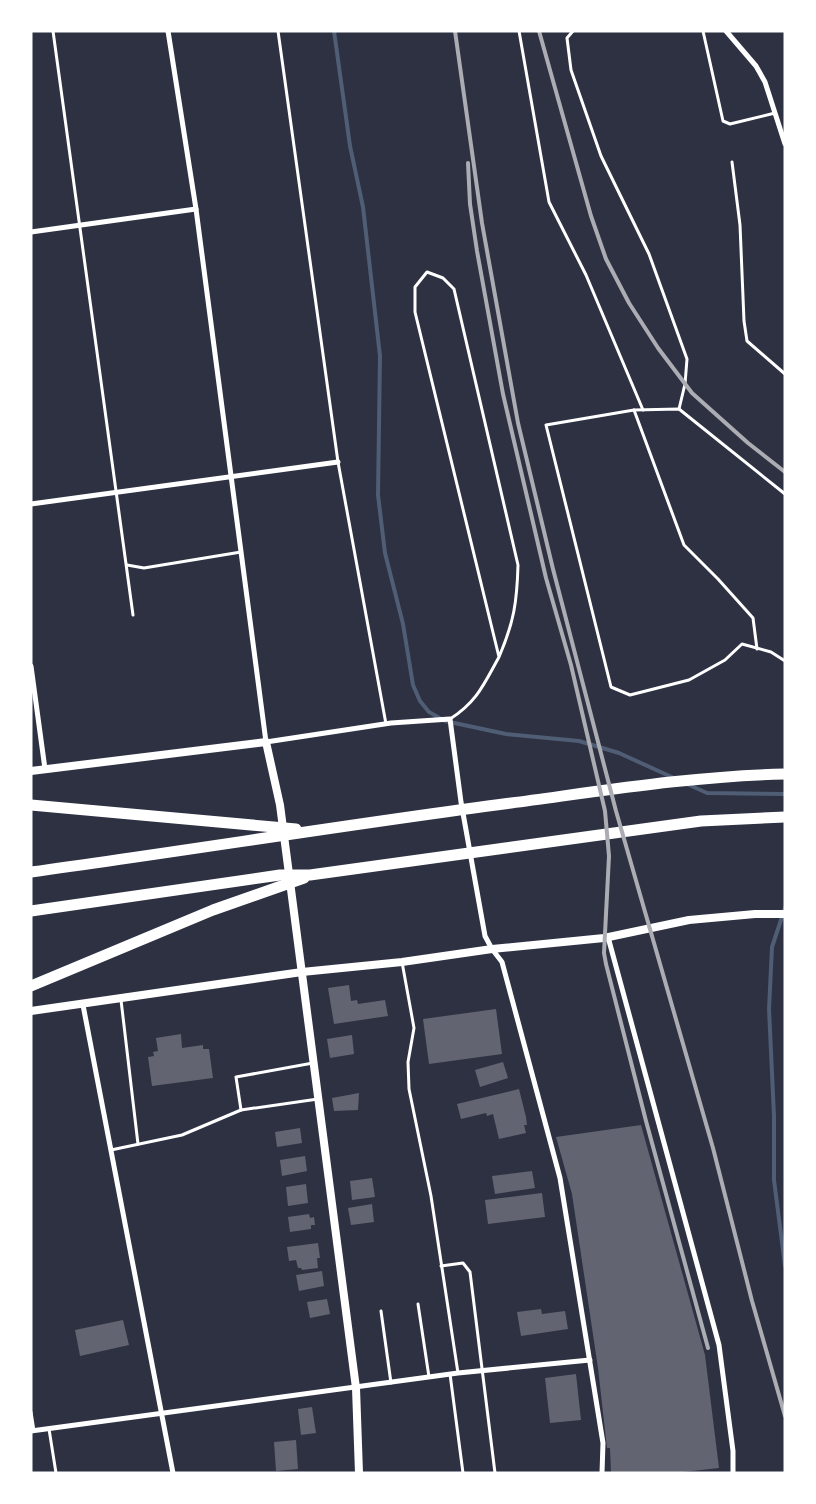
<svg xmlns="http://www.w3.org/2000/svg" width="816" height="1504" font-family="'Open Sans',sans-serif">
<style>
.lines{fill:none;stroke-linecap:round;stroke-linejoin:round}
.stream{stroke:#4f5d75;stroke-width:4}
.building{fill:#626471}
.service{stroke:#fff;stroke-width:3}
.minor{stroke:#fff;stroke-width:5}
.tertiary{stroke:#fff;stroke-width:8}
.motorway{stroke:#fff;stroke-width:11}
.rail{stroke:#abadb3;stroke-width:4}
</style>
<rect width="100%" height="100%" fill="#2d3142"/>
<g class="lines">
<g class="stream">
<path d="M 334,31 L 350,146 L 363,207 L 380,356 L 378,495 L 385,553 L 403,624 L 413,685 L 420,701 L 429,712 L 445,721 L 506,734 L 579,741 L 619,753 L 676,779"/>
<path d="M 687,784 L 707,793 L 785,794"/>
<path d="M 785,908 L 772,947 L 769,1009 L 774,1116 L 774,1180 L 785,1266"/>
</g>
</g>
<g class="building">
<path d="M 349,985 L 351,1001 L 357,1000 L 358,1004 L 385,1000 L 388,1016 L 334,1024 L 328,988 Z"/>
<path d="M 496,1009 L 502,1054 L 429,1064 L 423,1019 Z"/>
<path d="M 181,1034 L 182,1048 L 203,1045 L 203,1049 L 209,1049 L 213,1078 L 152,1086 L 148,1057 L 154,1056 L 153,1052 L 158,1051 L 156,1038 Z"/>
<path d="M 352,1035 L 354,1054 L 330,1058 L 327,1039 Z"/>
<path d="M 503,1062 L 508,1078 L 480,1087 L 475,1070 Z"/>
<path d="M 519,1089 L 526,1117 L 527,1125 L 524,1125 L 526,1133 L 499,1139 L 493,1114 L 487,1116 L 486,1113 L 461,1119 L 457,1104 Z"/>
<path d="M 359,1093 L 358,1110 L 334,1111 L 332,1098 Z"/>
<path d="M 641,1125 L 705,1355 L 719,1468 L 674,1473 L 611,1473 L 610,1448 L 607,1448 L 598,1368 L 572,1194 L 556,1137 Z"/>
<path d="M 300,1128 L 302,1143 L 277,1147 L 275,1132 Z"/>
<path d="M 305,1156 L 307,1171 L 282,1176 L 280,1160 Z"/>
<path d="M 532,1171 L 535,1188 L 495,1194 L 492,1176 Z"/>
<path d="M 372,1178 L 375,1197 L 352,1200 L 350,1181 Z"/>
<path d="M 306,1184 L 308,1203 L 288,1206 L 286,1187 Z"/>
<path d="M 542,1193 L 545,1217 L 488,1224 L 485,1200 Z"/>
<path d="M 372,1204 L 374,1222 L 351,1225 L 348,1208 Z"/>
<path d="M 309,1214 L 310,1218 L 314,1217 L 315,1225 L 311,1225 L 311,1229 L 290,1232 L 288,1217 Z"/>
<path d="M 318,1243 L 320,1258 L 317,1258 L 318,1268 L 302,1270 L 301,1268 L 298,1268 L 296,1260 L 289,1261 L 287,1247 Z"/>
<path d="M 322,1271 L 324,1286 L 299,1291 L 296,1275 Z"/>
<path d="M 327,1299 L 330,1314 L 310,1318 L 307,1302 Z"/>
<path d="M 541,1309 L 542,1314 L 565,1311 L 568,1329 L 521,1336 L 517,1312 Z"/>
<path d="M 123,1320 L 129,1345 L 80,1356 L 75,1330 Z"/>
<path d="M 576,1374 L 581,1420 L 550,1423 L 545,1378 Z"/>
<path d="M 312,1407 L 316,1433 L 301,1435 L 298,1409 Z"/>
<path d="M 296,1440 L 298,1469 L 276,1471 L 274,1442 Z"/>
</g>
<g class="lines">
<g class="service">
<path d="M 53,31 L 133,615"/>
<path d="M 278,31 L 338,462 L 386,724"/>
<path d="M 519,31 L 549,202 L 586,275 L 643,410"/>
<path d="M 573,31 L 567,38 L 571,70 L 601,156 L 649,254 L 687,359 L 685,384 L 679,409"/>
<path d="M 703,31 L 723,121 L 730,124 L 775,113"/>
<path d="M 732,162 L 740,225 L 744,321 L 747,341 L 785,374"/>
<path d="M 634,410 L 684,545 L 718,579 L 753,618 L 757,649"/>
<path d="M 785,494 L 679,409 L 634,410 L 546,425 L 611,687 L 630,695 L 689,680 L 725,660 L 742,644 L 771,652 L 785,661"/>
<path d="M 127,565 L 144,568 L 241,552"/>
<path d="M 450,719 C 477,702 484,684 499,657 L 415,312 L 415,287 L 427,272 L 443,278 L 454,289 L 518,565 C 517,602 514,622 499,657"/>
<path d="M 402,962 L 414,1028 L 408,1062 L 409,1089 L 431,1196 L 458,1373"/>
<path d="M 121,1000 L 138,1144"/>
<path d="M 241,1110 L 236,1077 L 313,1063"/>
<path d="M 111,1150 L 182,1135 L 241,1110 L 318,1099"/>
<path d="M 441,1266 L 463,1263 L 470,1272 L 495,1473"/>
<path d="M 418,1304 L 429,1377"/>
<path d="M 381,1311 L 391,1383"/>
<path d="M 450,1374 L 463,1473"/>
<path d="M 31,1412 L 34,1431"/>
<path d="M 49,1429 L 56,1473"/>
</g>
<g class="minor">
<path d="M 168,31 L 196,209 L 266,742 L 391,723 L 450,719 L 461,802 L 485,936 L 492,949 L 502,962 L 560,1178 L 603,1443 L 602,1473"/>
<path d="M 726,31 L 756,66 L 765,82 L 785,144"/>
<path d="M 31,232 L 196,209"/>
<path d="M 31,504 L 338,462"/>
<path d="M 31,666 L 45,769"/>
<path d="M 608,937 L 719,1345 L 733,1451 L 733,1473"/>
<path d="M 83,1005 L 173,1473"/>
<path d="M 31,1431 L 458,1373 L 590,1360"/>
</g>
<g class="tertiary">
<path d="M 31,771 L 266,742 L 280,805 L 356,1388 L 359,1473"/>
<path d="M 31,1011 L 302,972 L 402,962 L 492,949 L 604,938 L 689,920 L 755,914 L 785,914"/>
</g>
<g class="motorway">
<path d="M 31,805 L 296,829"/>
<path d="M 31,872 C 191,850 351,824 511,803 C 602,791 693,776 785,774"/>
<path d="M 31,911 L 280,875 L 310,875 L 701,821 L 785,817"/>
<path d="M 31,986 L 213,910 L 304,878"/>
</g>
<g class="rail">
<path d="M 455,31 L 482,223 L 518,423 L 553,569 L 616,811 L 713,1148 L 752,1301 L 785,1416"/>
<path d="M 539,31 L 591,216 L 606,259 L 629,303 L 658,348 L 692,393 L 748,443 L 785,472"/>
<path d="M 468,163 L 470,204 L 477,251 L 503,394 L 546,578 L 571,665 L 605,811 L 609,856 L 604,953 L 606,964 L 646,1121 L 708,1348"/>
</g>
</g>
<rect width="816" height="1504" fill="none" stroke="#ffffff" stroke-width="65"/>
</svg>
